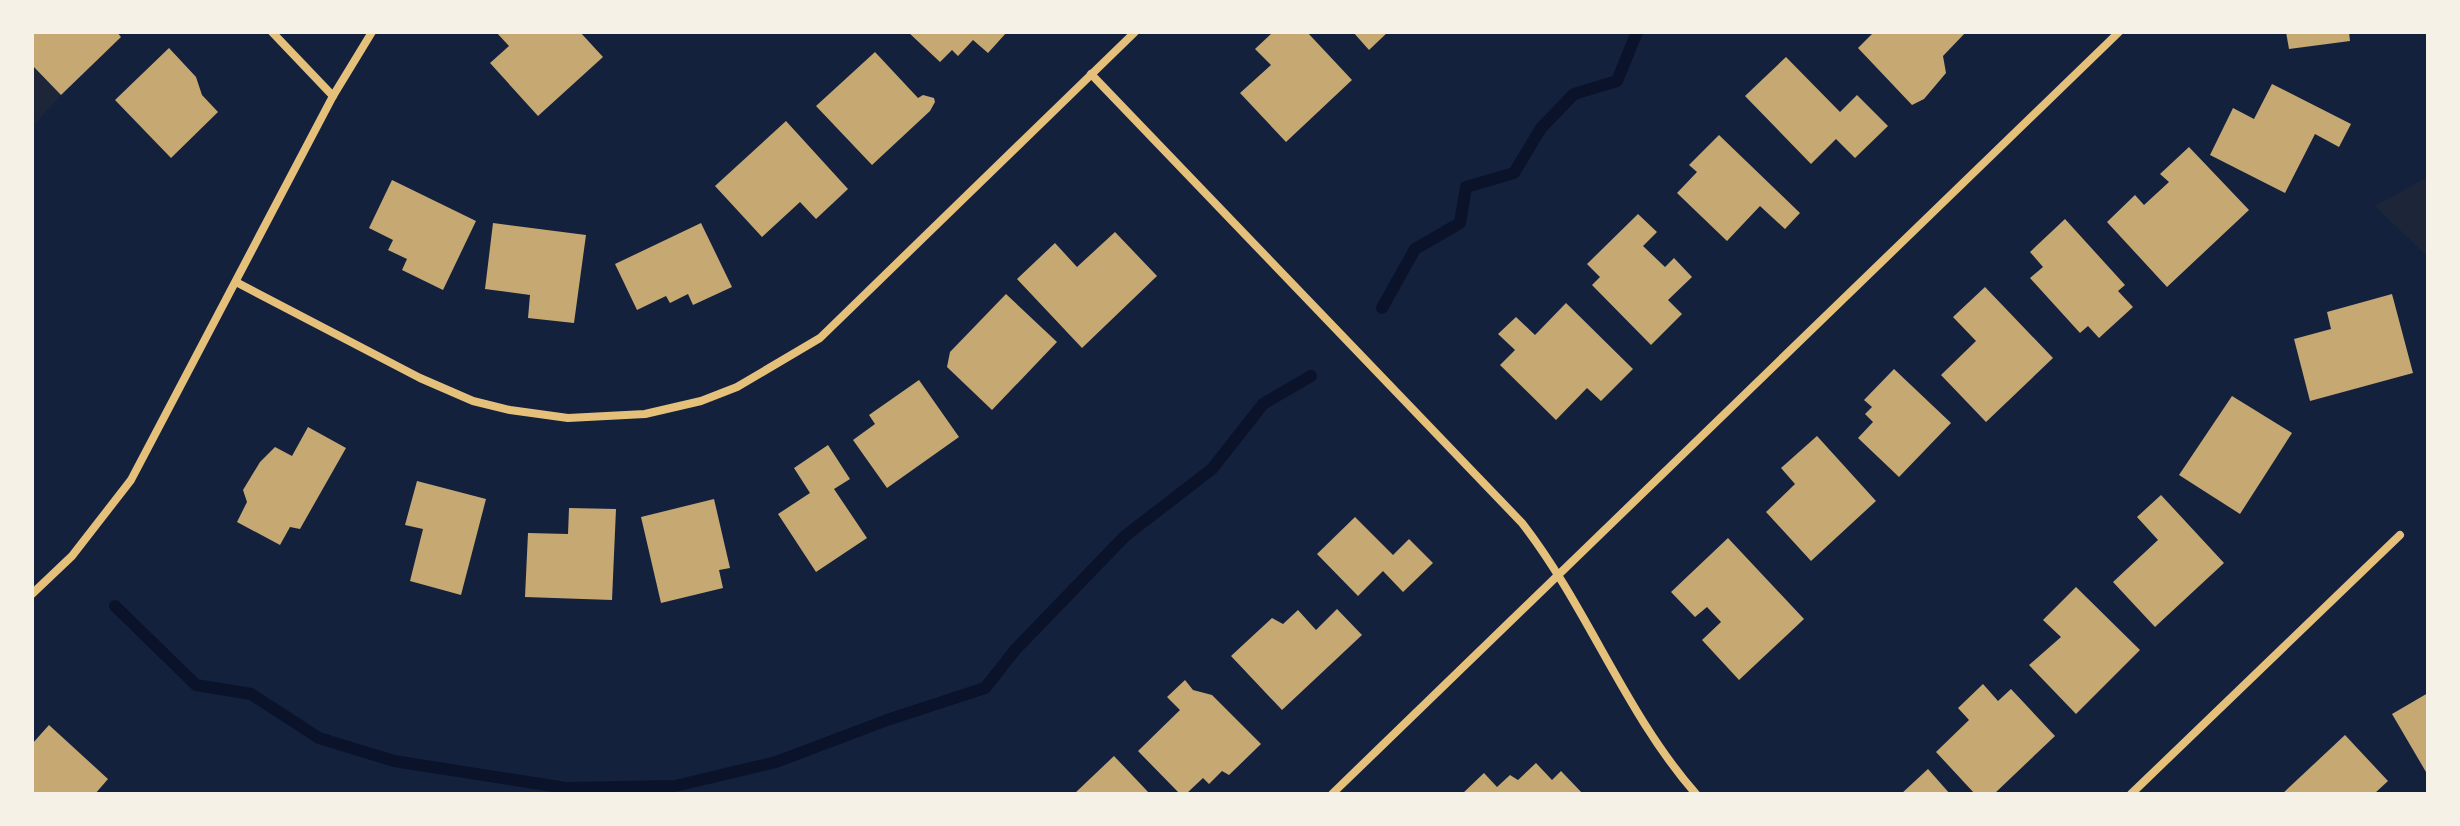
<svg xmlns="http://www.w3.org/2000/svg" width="2460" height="826" font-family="'Open Sans',sans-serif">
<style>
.green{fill:#1d2539}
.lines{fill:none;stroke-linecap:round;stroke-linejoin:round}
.stream{stroke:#0b132b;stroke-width:12}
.building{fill:#c6a872}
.minor{stroke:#e5c07b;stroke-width:8}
</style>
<rect width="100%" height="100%" fill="#14213d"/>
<g class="green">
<path d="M 32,65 L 61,95 L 32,127 Z"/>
<path d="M 2428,177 L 2428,257 L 2375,206 Z"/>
</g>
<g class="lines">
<g class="stream">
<path d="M 1382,308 L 1415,249 L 1460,223 L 1466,187 L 1514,173 L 1541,128 L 1574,94 L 1617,81 L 1637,32"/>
<path d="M 115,606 L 196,685 L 251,694 L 319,738 L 394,761 L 566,788 L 675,786 L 776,762 L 887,720 L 985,688 L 1015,650 L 1125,536 L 1212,469 L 1263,404 L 1311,376"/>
</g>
</g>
<g class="building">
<path d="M 32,32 L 117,32 L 121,37 L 61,95 L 32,65 Z"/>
<path d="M 496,32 L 580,32 L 603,57 L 538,116 L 490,63 L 509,46 Z"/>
<path d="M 908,32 L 1007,32 L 988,53 L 973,40 L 958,56 L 952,50 L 940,62 Z"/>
<path d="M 1273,32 L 1307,32 L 1352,80 L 1286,142 L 1240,93 L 1271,65 L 1255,49 Z"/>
<path d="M 1353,32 L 1388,32 L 1369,50 Z"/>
<path d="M 1874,32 L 1966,32 L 1943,56 L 1946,73 L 1924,99 L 1912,105 L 1858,48 Z"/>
<path d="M 2286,32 L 2349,32 L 2350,41 L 2289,49 Z"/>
<path d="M 169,48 L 196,77 L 202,95 L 218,112 L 171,158 L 115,100 Z"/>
<path d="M 875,52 L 918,98 L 923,95 L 934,98 L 935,102 L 930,111 L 872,165 L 816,106 Z"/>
<path d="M 1786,57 L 1840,112 L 1857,95 L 1888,126 L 1855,158 L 1836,139 L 1811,164 L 1745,96 Z"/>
<path d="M 2272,84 L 2351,124 L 2339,147 L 2315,134 L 2285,193 L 2210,155 L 2233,108 L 2254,119 Z"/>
<path d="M 786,121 L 848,189 L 816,219 L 800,202 L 762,237 L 715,186 Z"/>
<path d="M 1719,135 L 1800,213 L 1785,229 L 1760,206 L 1727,241 L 1677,193 L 1697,172 L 1689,165 Z"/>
<path d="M 2189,147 L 2249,210 L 2167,287 L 2107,222 L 2135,195 L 2144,205 L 2169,182 L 2160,174 Z"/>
<path d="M 392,180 L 476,221 L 443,290 L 402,270 L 407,259 L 388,250 L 393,240 L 369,228 Z"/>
<path d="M 1638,214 L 1657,232 L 1643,246 L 1665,267 L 1674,258 L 1692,277 L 1668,300 L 1682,314 L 1651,345 L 1592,285 L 1600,277 L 1587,264 Z"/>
<path d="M 2065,219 L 2125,285 L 2118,291 L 2133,307 L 2099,338 L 2088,326 L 2080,333 L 2030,278 L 2043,267 L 2030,252 Z"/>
<path d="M 493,223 L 586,235 L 574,323 L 528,318 L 530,295 L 485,289 Z"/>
<path d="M 701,223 L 732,287 L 693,305 L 688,294 L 670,303 L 666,296 L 637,310 L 615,264 Z"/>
<path d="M 1115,232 L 1157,276 L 1082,348 L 1017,279 L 1055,243 L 1077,267 Z"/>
<path d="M 1985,287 L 2053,358 L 1986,422 L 1941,375 L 1976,341 L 1953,317 Z"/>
<path d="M 1006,294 L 1057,342 L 992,410 L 947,367 L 950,352 Z"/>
<path d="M 2392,294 L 2413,373 L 2310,401 L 2294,339 L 2331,329 L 2327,312 Z"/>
<path d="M 1566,303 L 1633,369 L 1601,401 L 1587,388 L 1556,420 L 1500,365 L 1515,350 L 1498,334 L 1516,317 L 1535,335 Z"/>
<path d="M 1894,369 L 1951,423 L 1899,477 L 1858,438 L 1873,422 L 1865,414 L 1872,407 L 1864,400 Z"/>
<path d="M 919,380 L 959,437 L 887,488 L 853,440 L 875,424 L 869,415 Z"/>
<path d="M 2232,396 L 2292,433 L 2240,514 L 2179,475 Z"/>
<path d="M 308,427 L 346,448 L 300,529 L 290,527 L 280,545 L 237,522 L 247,502 L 243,490 L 260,462 L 275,447 L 292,456 Z"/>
<path d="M 1817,436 L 1876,501 L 1811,561 L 1766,512 L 1795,484 L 1781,468 Z"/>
<path d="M 828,445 L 850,479 L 834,489 L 867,538 L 816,572 L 778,514 L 810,493 L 794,468 Z"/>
<path d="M 417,481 L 486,499 L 461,595 L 410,581 L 423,529 L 405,525 Z"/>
<path d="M 2161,495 L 2224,563 L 2155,627 L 2113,582 L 2158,540 L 2137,517 Z"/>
<path d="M 714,499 L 730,568 L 719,570 L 723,588 L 661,603 L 641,517 Z"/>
<path d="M 569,508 L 616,509 L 612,600 L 525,597 L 528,533 L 568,534 Z"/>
<path d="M 1355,517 L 1393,555 L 1409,539 L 1433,563 L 1403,592 L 1383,571 L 1358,596 L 1317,554 Z"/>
<path d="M 1728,538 L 1804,619 L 1739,680 L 1702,640 L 1721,622 L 1707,607 L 1695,617 L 1671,592 Z"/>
<path d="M 2076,587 L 2140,650 L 2076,714 L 2029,665 L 2061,637 L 2043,620 Z"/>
<path d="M 1337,609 L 1362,635 L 1282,710 L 1231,656 L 1272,618 L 1283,624 L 1298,610 L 1316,630 Z"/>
<path d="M 1185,680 L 1193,690 L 1212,695 L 1261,744 L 1229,775 L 1222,771 L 1209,784 L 1203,778 L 1186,794 L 1180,794 L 1138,751 L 1180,710 L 1167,697 Z"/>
<path d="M 1983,684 L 1998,701 L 2011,689 L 2055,736 L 1994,794 L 1975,794 L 1936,752 L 1969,720 L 1958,708 Z"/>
<path d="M 2428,693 L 2428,771 L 2426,772 L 2392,714 Z"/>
<path d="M 49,725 L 108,779 L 95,794 L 32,794 L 32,744 Z"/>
<path d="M 2345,735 L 2388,781 L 2374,794 L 2282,794 Z"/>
<path d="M 1114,756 L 1150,794 L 1074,794 Z"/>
<path d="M 1536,763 L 1552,780 L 1561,771 L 1583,794 L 1462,794 L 1484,773 L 1497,787 L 1510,775 L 1518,780 Z"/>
<path d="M 1928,769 L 1950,794 L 1901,794 Z"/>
</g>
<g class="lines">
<g class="minor">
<path d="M 272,32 L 333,96"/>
<path d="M 1091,74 L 1522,523 C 1588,608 1625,713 1696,794"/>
<path d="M 236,282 L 420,378 L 473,401 L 510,410 L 568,418 L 645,414 L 701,401 L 737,387 L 820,338 L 1135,32"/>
<path d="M 32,594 L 72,556 L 131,480 L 333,96 L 372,32"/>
<path d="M 1332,794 L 2119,32"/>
<path d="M 2131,794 L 2400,535"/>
</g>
</g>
<rect width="2460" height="826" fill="none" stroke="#f6f1e7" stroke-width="68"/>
</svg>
